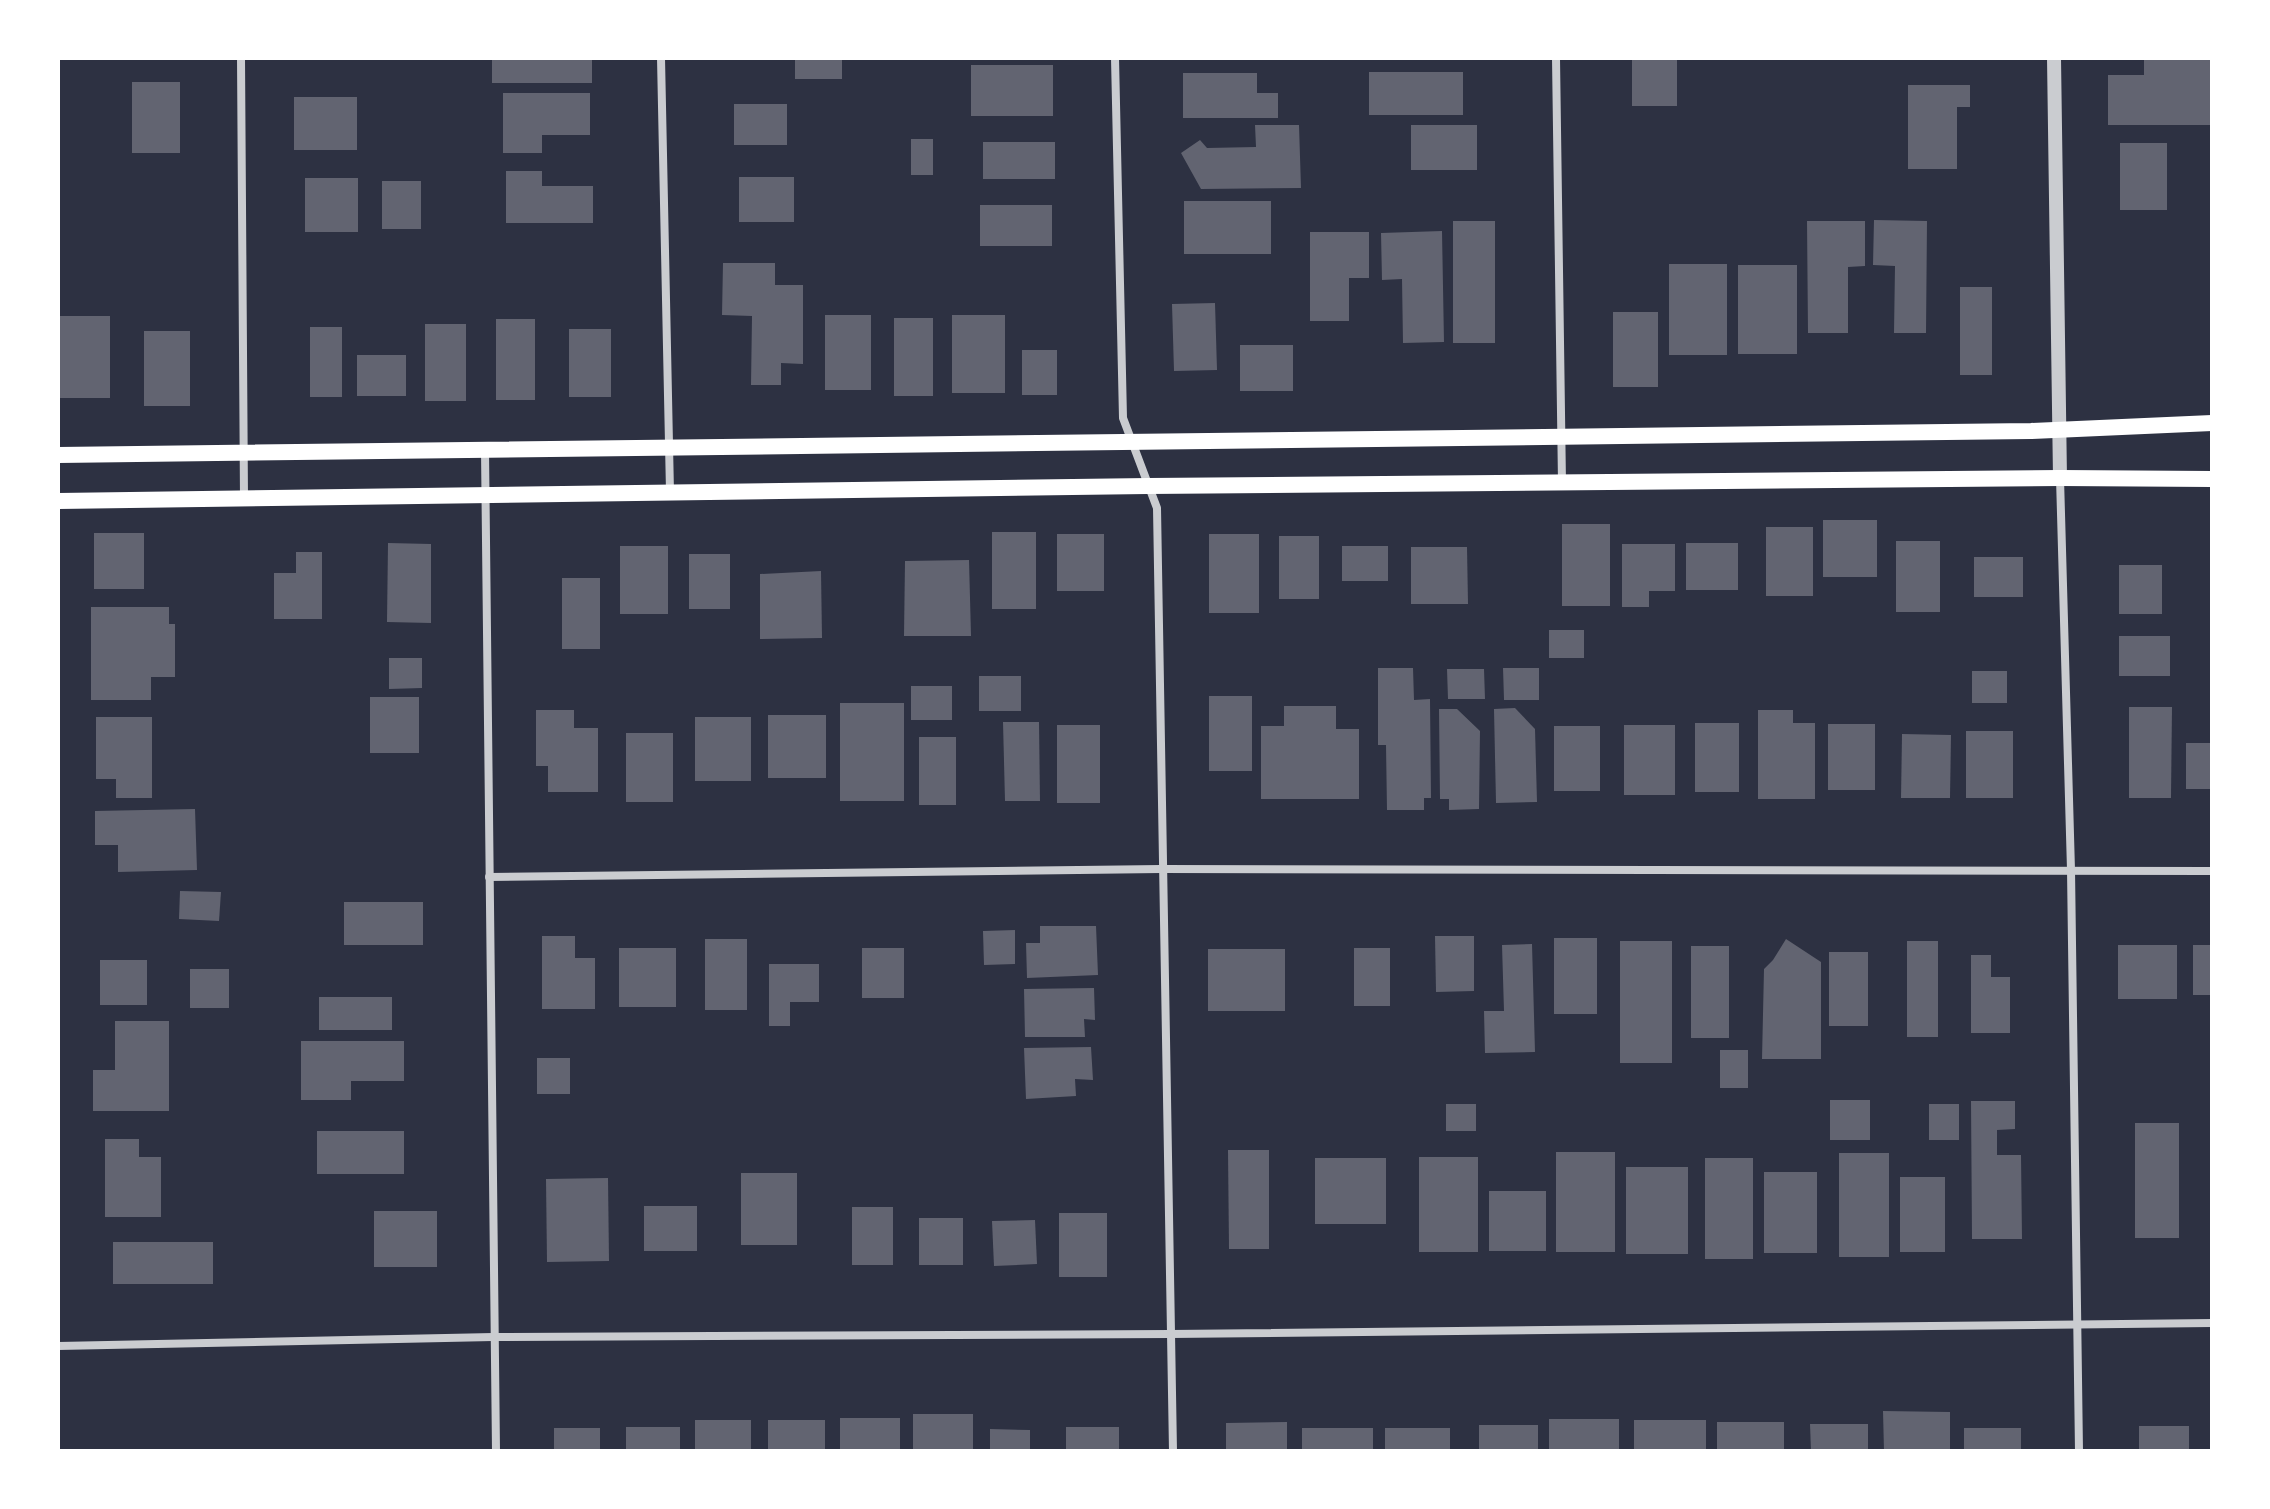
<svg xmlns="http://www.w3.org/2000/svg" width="2270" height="1509" font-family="'PT Serif',serif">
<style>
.building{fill:#626471}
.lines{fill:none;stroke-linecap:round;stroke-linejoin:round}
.minor{stroke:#caccd0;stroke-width:8}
.tertiary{stroke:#caccd0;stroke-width:14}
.secondary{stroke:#fff;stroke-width:16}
</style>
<rect width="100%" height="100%" fill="#2d3142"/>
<g class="building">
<rect x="492" y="58" width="100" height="25"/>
<rect x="795" y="58" width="47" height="21"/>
<rect x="1632" y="58" width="45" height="48"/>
<path d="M 2144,58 L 2212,58 L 2212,125 L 2108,125 L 2108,75 L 2144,75 Z"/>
<rect x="971" y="65" width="82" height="51"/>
<rect x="1369" y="72" width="94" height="43"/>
<path d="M 1183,73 L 1257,73 L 1257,93 L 1278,93 L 1278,118 L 1183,118 Z"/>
<rect x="132" y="82" width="48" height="71"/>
<path d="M 1908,85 L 1970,85 L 1970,107 L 1957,107 L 1957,169 L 1908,169 Z"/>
<path d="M 503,93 L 590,93 L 590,135 L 542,135 L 542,153 L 503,153 Z"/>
<rect x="294" y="97" width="63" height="53"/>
<rect x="734" y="104" width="53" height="41"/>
<path d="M 1255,125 L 1299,125 L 1301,188 L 1201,189 L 1181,153 L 1200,140 L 1207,148 L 1256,147 Z"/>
<rect x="1411" y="125" width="66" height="45"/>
<rect x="911" y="139" width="22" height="36"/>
<rect x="983" y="142" width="72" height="37"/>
<rect x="2120" y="143" width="47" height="67"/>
<path d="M 506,171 L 542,171 L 542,186 L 593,186 L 593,223 L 506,223 Z"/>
<rect x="739" y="177" width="55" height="45"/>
<rect x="305" y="178" width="53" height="54"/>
<rect x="382" y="181" width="39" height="48"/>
<rect x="1184" y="201" width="87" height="53"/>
<rect x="980" y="205" width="72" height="41"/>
<path d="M 1874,220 L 1927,221 L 1926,333 L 1894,333 L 1895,266 L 1873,265 Z"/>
<rect x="1453" y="221" width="42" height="122"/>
<path d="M 1807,221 L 1865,221 L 1865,266 L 1848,267 L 1848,333 L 1808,333 Z"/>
<path d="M 1442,231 L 1444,342 L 1403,343 L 1402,279 L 1382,280 L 1381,233 Z"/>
<path d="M 1310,232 L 1369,232 L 1369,278 L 1349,278 L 1349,321 L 1310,321 Z"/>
<path d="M 723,263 L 775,263 L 775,285 L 803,285 L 803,364 L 781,363 L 781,385 L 751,385 L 752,316 L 722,315 Z"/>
<rect x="1669" y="264" width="58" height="91"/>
<rect x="1738" y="265" width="59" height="89"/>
<rect x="1960" y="287" width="32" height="88"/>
<path d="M 1215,303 L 1217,370 L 1174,371 L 1172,304 Z"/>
<rect x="1613" y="312" width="45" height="75"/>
<rect x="825" y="315" width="46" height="75"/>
<rect x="952" y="315" width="53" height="78"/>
<rect x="58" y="316" width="52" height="82"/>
<rect x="894" y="318" width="39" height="78"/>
<rect x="496" y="319" width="39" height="81"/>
<rect x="425" y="324" width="41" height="77"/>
<rect x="310" y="327" width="32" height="70"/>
<rect x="569" y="329" width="42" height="68"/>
<rect x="144" y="331" width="46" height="75"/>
<rect x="1240" y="345" width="53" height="46"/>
<rect x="1022" y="350" width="35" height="45"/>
<rect x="357" y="355" width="49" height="41"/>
<rect x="1823" y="520" width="54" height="57"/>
<rect x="1562" y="524" width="48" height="82"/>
<rect x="1766" y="527" width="47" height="69"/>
<rect x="992" y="532" width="44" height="77"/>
<rect x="94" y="533" width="50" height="56"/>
<rect x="1057" y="534" width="47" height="57"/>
<rect x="1209" y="534" width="50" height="79"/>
<rect x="1279" y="536" width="40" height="63"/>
<rect x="1896" y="541" width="44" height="71"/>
<path d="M 388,543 L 431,544 L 431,623 L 387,622 Z"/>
<rect x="1686" y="543" width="52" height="47"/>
<path d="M 1622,544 L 1675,544 L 1675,591 L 1649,591 L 1649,607 L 1622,607 Z"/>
<rect x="620" y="546" width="48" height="68"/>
<rect x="1342" y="546" width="46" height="35"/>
<path d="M 1411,547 L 1467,547 L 1468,604 L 1411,604 Z"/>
<path d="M 296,552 L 322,552 L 322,619 L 274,619 L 274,573 L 296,573 Z"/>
<rect x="689" y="554" width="41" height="55"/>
<rect x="1974" y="557" width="49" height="40"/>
<path d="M 969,560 L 971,636 L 904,636 L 905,561 Z"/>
<rect x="2119" y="565" width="43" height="49"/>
<path d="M 821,571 L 822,638 L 760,639 L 760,574 Z"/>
<rect x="562" y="578" width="38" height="71"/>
<path d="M 91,607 L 169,607 L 169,624 L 175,624 L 175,677 L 151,677 L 151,700 L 91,700 Z"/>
<rect x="1549" y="630" width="35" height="28"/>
<rect x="2119" y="636" width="51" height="40"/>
<path d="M 389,658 L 422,658 L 422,688 L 389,689 Z"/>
<path d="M 1378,668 L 1413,668 L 1414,700 L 1430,699 L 1431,798 L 1424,798 L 1424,810 L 1387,810 L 1386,745 L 1378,745 Z"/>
<path d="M 1503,668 L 1539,668 L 1539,700 L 1504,700 Z"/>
<path d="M 1447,669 L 1484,669 L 1485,699 L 1448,699 Z"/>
<rect x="1972" y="671" width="35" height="32"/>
<rect x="979" y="676" width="42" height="35"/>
<rect x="911" y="686" width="41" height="34"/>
<rect x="1209" y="696" width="43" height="75"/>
<rect x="370" y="697" width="49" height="56"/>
<rect x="840" y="703" width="64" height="98"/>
<path d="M 1284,706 L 1336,706 L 1336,729 L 1359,729 L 1359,799 L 1261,799 L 1261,726 L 1284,726 Z"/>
<path d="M 2129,707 L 2172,707 L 2171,798 L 2129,798 Z"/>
<path d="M 1515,708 L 1535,729 L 1537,802 L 1496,803 L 1494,709 Z"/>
<path d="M 1439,709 L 1457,709 L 1480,731 L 1479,809 L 1449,810 L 1449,799 L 1440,799 Z"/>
<path d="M 536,710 L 574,710 L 574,728 L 598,728 L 598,792 L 548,792 L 548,766 L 536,766 Z"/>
<path d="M 1758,710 L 1793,710 L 1793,723 L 1815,723 L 1815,799 L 1758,799 Z"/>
<rect x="768" y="715" width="58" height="63"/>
<path d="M 96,717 L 152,717 L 152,798 L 116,798 L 116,779 L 96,779 Z"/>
<rect x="695" y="717" width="56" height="64"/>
<path d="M 1003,722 L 1039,722 L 1040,801 L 1005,801 Z"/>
<rect x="1695" y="723" width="44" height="69"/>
<rect x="1828" y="724" width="47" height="66"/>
<rect x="1057" y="725" width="43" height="78"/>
<rect x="1624" y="725" width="51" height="70"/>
<rect x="1554" y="726" width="46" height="65"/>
<rect x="1966" y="731" width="47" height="67"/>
<rect x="626" y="733" width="47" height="69"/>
<path d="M 1902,734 L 1951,735 L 1950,798 L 1901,798 Z"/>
<rect x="919" y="737" width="37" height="68"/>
<rect x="2186" y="743" width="26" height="46"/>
<path d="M 195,809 L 197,870 L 118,872 L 118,845 L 95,845 L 95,811 Z"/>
<path d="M 180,891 L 221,892 L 219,921 L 179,919 Z"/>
<rect x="344" y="902" width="79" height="43"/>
<path d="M 1040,926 L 1096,926 L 1098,975 L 1027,978 L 1026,943 L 1040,943 Z"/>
<path d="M 1015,930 L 1015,964 L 984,965 L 983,931 Z"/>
<path d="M 542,936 L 575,936 L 575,958 L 595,958 L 595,1009 L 542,1009 Z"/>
<path d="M 1435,936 L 1474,936 L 1474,991 L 1436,992 Z"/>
<rect x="1554" y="938" width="43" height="76"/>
<rect x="705" y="939" width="42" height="71"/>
<path d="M 1786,939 L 1821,962 L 1821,1059 L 1762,1059 L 1764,969 L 1773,960 Z"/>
<rect x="1620" y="941" width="52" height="122"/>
<rect x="1907" y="941" width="31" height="96"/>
<path d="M 1532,944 L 1535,1052 L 1485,1053 L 1484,1011 L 1504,1011 L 1502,945 Z"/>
<rect x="2118" y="945" width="59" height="54"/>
<rect x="2193" y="945" width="19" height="50"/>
<rect x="1691" y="946" width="38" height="92"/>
<rect x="619" y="948" width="57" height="59"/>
<rect x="862" y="948" width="42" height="50"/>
<rect x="1354" y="948" width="36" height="58"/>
<rect x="1208" y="949" width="77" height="62"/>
<rect x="1829" y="952" width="39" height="74"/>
<path d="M 1971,955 L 1991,955 L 1991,977 L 2010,977 L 2010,1033 L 1971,1033 Z"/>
<rect x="100" y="960" width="47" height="45"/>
<path d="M 769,964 L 819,964 L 819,1002 L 790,1002 L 790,1026 L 769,1026 Z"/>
<rect x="190" y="969" width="39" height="39"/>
<path d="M 1094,988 L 1095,1020 L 1084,1019 L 1085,1037 L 1025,1037 L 1024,989 Z"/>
<rect x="319" y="997" width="73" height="33"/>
<path d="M 115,1021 L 169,1021 L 169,1111 L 93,1111 L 93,1070 L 115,1070 Z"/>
<path d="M 301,1041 L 404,1041 L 404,1081 L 351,1081 L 351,1100 L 301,1100 Z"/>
<path d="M 1091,1047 L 1093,1080 L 1075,1079 L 1076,1096 L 1026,1099 L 1024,1048 Z"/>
<rect x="1720" y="1050" width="28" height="38"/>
<rect x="537" y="1058" width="33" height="36"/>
<rect x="1830" y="1100" width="40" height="40"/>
<path d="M 1971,1101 L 2015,1101 L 2015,1129 L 1997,1130 L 1997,1155 L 2021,1155 L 2022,1239 L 1972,1239 Z"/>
<rect x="1446" y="1104" width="30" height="27"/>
<rect x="1929" y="1104" width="30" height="36"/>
<rect x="2135" y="1123" width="44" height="115"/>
<rect x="317" y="1131" width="87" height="43"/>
<path d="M 105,1139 L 139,1139 L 139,1157 L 161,1157 L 161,1217 L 105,1217 Z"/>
<path d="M 1228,1150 L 1269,1150 L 1269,1249 L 1229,1249 Z"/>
<rect x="1556" y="1152" width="59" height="100"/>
<rect x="1839" y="1153" width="50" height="104"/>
<rect x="1419" y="1157" width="59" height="95"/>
<rect x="1315" y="1158" width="71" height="66"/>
<rect x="1705" y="1158" width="48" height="101"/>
<rect x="1626" y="1167" width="62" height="87"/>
<rect x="1764" y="1172" width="53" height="81"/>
<rect x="741" y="1173" width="56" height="72"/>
<rect x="1900" y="1177" width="45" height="75"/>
<path d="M 608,1178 L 609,1261 L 547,1262 L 546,1179 Z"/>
<rect x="1489" y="1191" width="57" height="60"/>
<rect x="644" y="1206" width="53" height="45"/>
<rect x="852" y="1207" width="41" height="58"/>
<rect x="374" y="1211" width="63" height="56"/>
<rect x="1059" y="1213" width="48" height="64"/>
<rect x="919" y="1218" width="44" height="47"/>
<path d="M 1035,1220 L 1037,1264 L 994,1266 L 992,1221 Z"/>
<rect x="113" y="1242" width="100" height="42"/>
<path d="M 1883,1411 L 1950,1412 L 1950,1451 L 1884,1451 Z"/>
<rect x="913" y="1414" width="60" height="37"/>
<rect x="840" y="1418" width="60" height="33"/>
<rect x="1549" y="1419" width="70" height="32"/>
<rect x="695" y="1420" width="56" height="31"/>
<rect x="768" y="1420" width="57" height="31"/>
<rect x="1634" y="1420" width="72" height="31"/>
<path d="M 1287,1422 L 1287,1451 L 1226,1451 L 1226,1423 Z"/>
<rect x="1717" y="1422" width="67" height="29"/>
<path d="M 1810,1424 L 1868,1424 L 1868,1451 L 1811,1451 Z"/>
<rect x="1479" y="1425" width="59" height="26"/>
<rect x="2139" y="1426" width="50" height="25"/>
<rect x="626" y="1427" width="54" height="24"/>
<rect x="1066" y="1427" width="53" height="24"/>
<rect x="554" y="1428" width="46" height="23"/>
<rect x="1302" y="1428" width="71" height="23"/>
<rect x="1385" y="1428" width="65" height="23"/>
<rect x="1964" y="1428" width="57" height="23"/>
<path d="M 990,1429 L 1030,1430 L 1030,1451 L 990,1451 Z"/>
</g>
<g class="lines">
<g class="minor">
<path d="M 241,58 L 244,498"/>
<path d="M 661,58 L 670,492"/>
<path d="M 1115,58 L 1123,418 L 1157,508 L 1173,1451"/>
<path d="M 1556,58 L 1562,483"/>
<path d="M 485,450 L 496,1451"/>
<path d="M 2060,478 L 2071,870 L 2079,1451"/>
<path d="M 489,877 L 1161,869 L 2212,871"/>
<path d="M 58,1346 L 493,1337 L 1171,1334 L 2212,1323"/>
</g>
<path class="tertiary" d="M 2054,58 L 2060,478"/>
<g class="secondary">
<path d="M 58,455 L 2031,431 L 2212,423"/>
<path d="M 58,501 L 1148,486 L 2060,478 L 2212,479"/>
</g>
</g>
<rect width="2270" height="1509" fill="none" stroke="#ffffff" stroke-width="120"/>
</svg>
